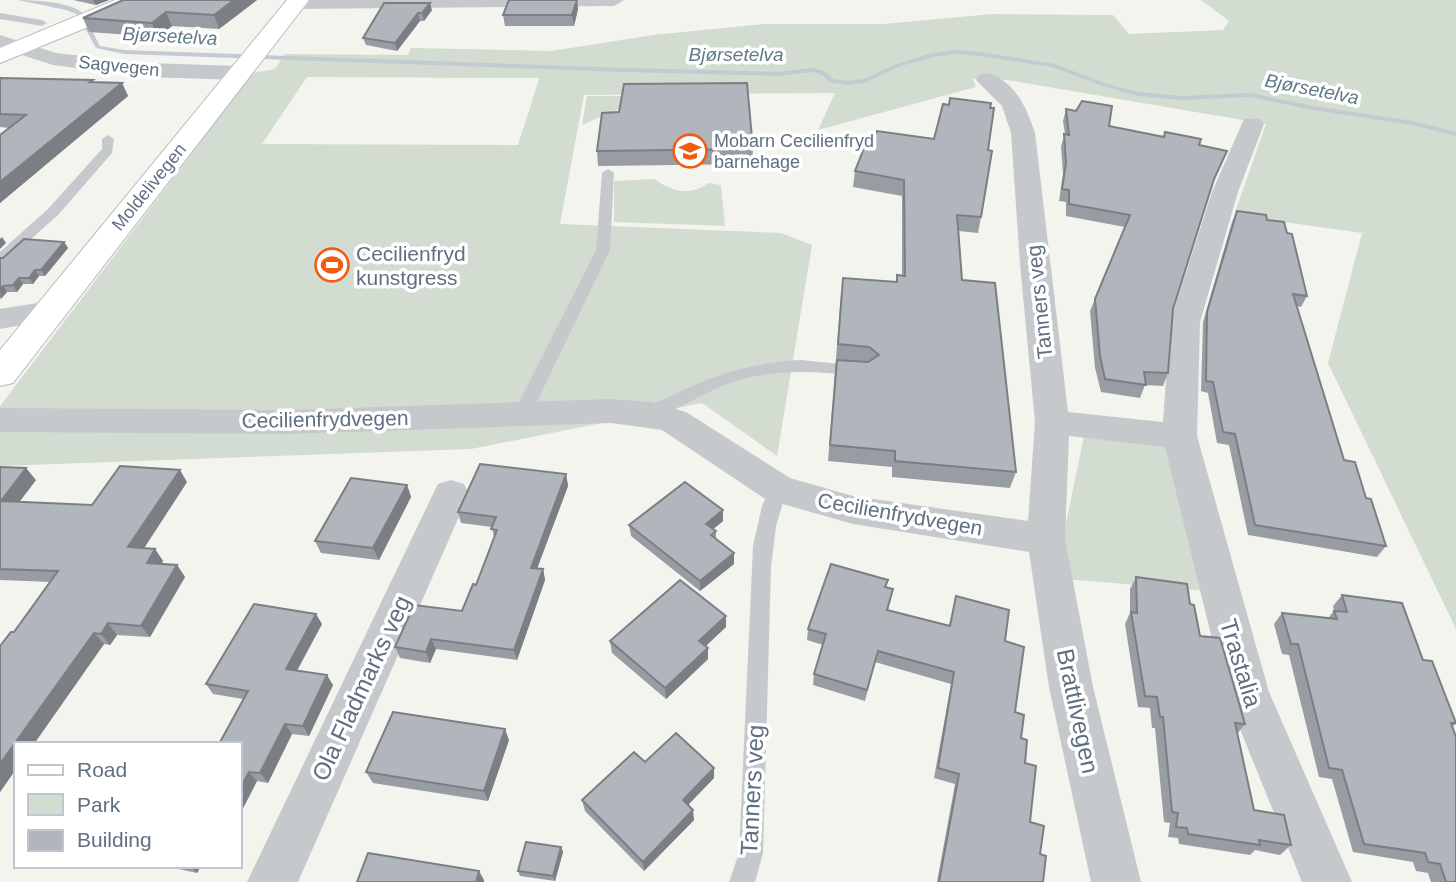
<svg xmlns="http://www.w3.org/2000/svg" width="1456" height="882" font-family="Arial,sans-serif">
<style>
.green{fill:#d3dcd0;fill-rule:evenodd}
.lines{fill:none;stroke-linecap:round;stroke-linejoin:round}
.stream{fill:#c2cbd1;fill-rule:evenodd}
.secondary-casing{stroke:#b7bbc0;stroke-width:2}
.lane{fill:#c6c9cc;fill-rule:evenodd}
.street{fill:#c6c9cc;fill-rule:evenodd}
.secondary{fill:#fff;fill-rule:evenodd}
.wall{fill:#979da2}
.shaded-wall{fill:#7b7f84}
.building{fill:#b0b6bc;stroke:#7b7f84;stroke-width:2}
.labels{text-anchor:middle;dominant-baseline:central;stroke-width:7;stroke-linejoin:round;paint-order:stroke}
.far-street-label{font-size:18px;fill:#607083;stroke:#fff}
.far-poi-label{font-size:18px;fill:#607083;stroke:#fff;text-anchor:start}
.far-water-label{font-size:19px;font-style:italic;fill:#607a88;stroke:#fff}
.poi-label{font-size:21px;fill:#607083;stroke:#fff;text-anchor:start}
.street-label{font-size:21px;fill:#607083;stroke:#fff}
.near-street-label{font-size:24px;fill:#607083;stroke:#fff}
</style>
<rect width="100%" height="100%" fill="#f4f4ef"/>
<g class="green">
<path d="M 1201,0 L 1456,0 L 1456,629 L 1328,363 L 1362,233 L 1234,215 L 1266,124 L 1007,80 L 973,79 L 976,87 L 818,130 L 835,93 L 584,95 L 560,224 L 781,233 L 812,245 L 777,456 L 702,403 L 471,449 L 0,466 L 0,406 L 253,73 L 275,69 L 285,54 L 408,55 L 411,48 L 551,51 L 653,35 L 764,24 L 884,24 L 992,14 L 1113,15 L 1129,34 L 1223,30 L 1229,21 ZM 307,77 L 539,78 L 539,79 L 518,145 L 262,144 Z"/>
<path d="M 587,96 L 621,96 L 619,109 L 582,125 Z"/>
<path d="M 654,179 C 672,191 689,197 708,183 L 721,185 L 725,226 L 614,222 L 614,181 Z"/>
<path d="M 1084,436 L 1169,445 L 1208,591 L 1065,579 L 1062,543 Z"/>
</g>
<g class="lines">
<path class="stream" d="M 18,0 C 33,0 68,2 80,11 C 87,17 95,37 100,46 L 124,50 L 625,68 L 779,72 L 811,68 L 825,71 L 833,79 L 846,81 L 863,79 L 894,65 L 932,53 L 956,50 L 981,52 L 1055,64 L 1107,84 L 1138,92 L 1181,96 L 1250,93 L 1313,106 L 1413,121 L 1456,132 L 1456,136 L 1413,125 L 1313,110 L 1250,97 L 1181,100 L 1138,96 L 1103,86 L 1052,67 L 981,56 L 956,54 L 933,57 L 898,67 L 864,83 L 846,85 L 829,82 L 821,74 L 811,72 L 779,76 L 625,72 L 124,54 L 96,48 L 77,14 L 66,10 Z"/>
<defs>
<g id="secondary">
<path d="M 115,0 L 145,0 L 142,5 L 0,63 L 0,48 Z"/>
<path d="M 287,0 L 309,0 L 13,383 L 0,386 L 0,350 Z"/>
</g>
</defs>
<use href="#secondary" class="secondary-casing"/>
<g class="lane">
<path d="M 0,13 L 42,20 L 47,23 L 42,26 L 0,19 Z"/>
<path d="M 108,135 L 114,139 L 112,153 L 58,215 L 5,262 L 0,263 L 0,252 L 48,209 L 102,149 L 102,139 Z"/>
<path d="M 608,169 L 614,173 L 610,250 L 531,414 L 528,418 L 516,418 L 513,414 L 596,250 L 602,173 Z"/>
<path d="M 801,360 L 860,366 L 868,371 L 860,376 C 814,371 772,368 727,384 C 709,390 658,422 644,418 L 641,414 C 647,405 660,401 669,397 C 711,375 754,362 801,360 Z"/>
<path d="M 778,482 L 784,484 L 787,489 L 776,526 L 771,567 L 763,853 L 755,882 L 729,882 L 739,853 L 753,546 L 762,506 L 772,484 Z"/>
</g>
<g class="street">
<path d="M 287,0 L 624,0 L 614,6 L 295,9 L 288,7 L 285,3 Z"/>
<path d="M 0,35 L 56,53 L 147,63 L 240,66 L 248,68 L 251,73 L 248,78 L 240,80 L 147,77 L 53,65 L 0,48 Z"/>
<path d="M 987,73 C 1015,80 1027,109 1035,133 L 1068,412 L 1163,422 L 1170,322 L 1212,192 L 1244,119 L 1260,119 L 1264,124 L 1238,192 L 1200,322 L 1197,436 L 1269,692 L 1352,882 L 1302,882 L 1225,692 L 1165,447 L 1069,436 L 1065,539 L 1093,687 L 1141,882 L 1091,882 L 1049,687 L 1029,552 L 853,524 L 765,499 L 662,430 L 611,423 L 288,434 L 0,432 L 0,408 L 288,410 L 611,399 L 650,402 L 686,412 L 790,478 L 853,496 L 1028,521 L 1035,422 L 1020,264 L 1011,133 L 1002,106 L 976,80 L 979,75 Z"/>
<path d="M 50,301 L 61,304 L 65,311 L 61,318 L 0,329 L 0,309 Z"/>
<path d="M 451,480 L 464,484 L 469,494 L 298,882 L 247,882 L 433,494 L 438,484 Z"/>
</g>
<use href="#secondary" class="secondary"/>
</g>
<g class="wall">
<path d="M 73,0 L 109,0 L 96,5 Z"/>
<path d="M 123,0 L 257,0 L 219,29 L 172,26 L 158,37 L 89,32 L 83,18 Z"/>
<path d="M 577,0 L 578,9 L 574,26 L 505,26 L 503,15 Z"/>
<path d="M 384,3 L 432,10 L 424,21 L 420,21 L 397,51 L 366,45 L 363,38 Z"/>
<path d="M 0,78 L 122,83 L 128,96 L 0,203 L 0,135 L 9,128 L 0,127 Z"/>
<path d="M 1066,109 L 1109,126 L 1199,145 L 1213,182 L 1173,309 L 1168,373 L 1163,386 L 1145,385 L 1140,398 L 1101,392 L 1095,368 L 1090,311 L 1125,227 L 1066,216 L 1066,202 L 1059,201 L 1063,174 L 1061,146 L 1065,134 L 1063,121 Z"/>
<path d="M 753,149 L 752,164 L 598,166 L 597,151 Z"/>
<path d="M 988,150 L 981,217 L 978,233 L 959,231 L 962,280 L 1016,472 L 1010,488 L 892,477 L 892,467 L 828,461 L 841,294 L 896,282 L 897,275 L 902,276 L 902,196 L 853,187 L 855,171 Z"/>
<path d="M 1237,211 L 1267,220 L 1287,233 L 1307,296 L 1301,307 L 1296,306 L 1344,460 L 1366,498 L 1386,546 L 1377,557 L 1248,535 L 1229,445 L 1217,443 L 1208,393 L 1201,391 L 1203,322 L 1232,222 Z"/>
<path d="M 64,242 L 68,248 L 45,276 L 39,276 L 33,284 L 23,284 L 17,292 L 7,292 L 0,299 L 0,258 Z"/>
<path d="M 0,467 L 36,480 L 19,502 L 92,505 L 187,482 L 144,548 L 155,549 L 163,561 L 161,564 L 177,565 L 185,577 L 150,637 L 117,635 L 110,645 L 104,644 L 0,792 L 0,646 L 14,632 L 51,582 L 0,580 Z"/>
<path d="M 566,474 L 568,486 L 537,569 L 543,569 L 545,580 L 517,660 L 436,649 L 430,663 L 400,658 L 395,647 L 462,611 L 476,585 L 494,538 L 492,527 L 461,523 L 458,512 Z"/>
<path d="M 407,485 L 411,497 L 379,560 L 321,553 L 315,541 Z"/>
<path d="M 723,510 L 723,521 L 713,529 L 716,531 L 716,539 L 734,553 L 734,564 L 700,591 L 631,536 L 629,525 Z"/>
<path d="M 1136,577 L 1190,604 L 1200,636 L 1245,724 L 1237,734 L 1254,810 L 1291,845 L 1280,855 L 1255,850 L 1250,855 L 1179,844 L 1178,838 L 1168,837 L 1170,823 L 1164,822 L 1155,728 L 1152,728 L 1150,708 L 1138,707 L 1125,624 L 1130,613 L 1130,589 Z"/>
<path d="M 888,580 L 886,587 L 893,589 L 888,610 L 949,626 L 956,596 L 1005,641 L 1015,712 L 1021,738 L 1025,763 L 1030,822 L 1040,854 L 1043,882 L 937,882 L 955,784 L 934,778 L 951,684 L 875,662 L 865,701 L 813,685 L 814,674 L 823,645 L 807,640 L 808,629 Z"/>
<path d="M 1342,595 L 1423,660 L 1456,724 L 1452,727 L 1456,882 L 1431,882 L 1428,873 L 1416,871 L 1413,862 L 1353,852 L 1332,779 L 1319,777 L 1289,655 L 1282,654 L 1274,624 L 1282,613 L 1328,618 L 1334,611 L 1333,606 Z"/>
<path d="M 726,616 L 726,627 L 706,646 L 708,659 L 666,699 L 612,653 L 610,641 Z"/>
<path d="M 322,624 L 297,671 L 333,685 L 309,736 L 292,734 L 268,783 L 257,781 L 240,814 L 240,744 L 243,699 L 213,694 L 206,684 Z"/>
<path d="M 509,740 L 488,801 L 373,783 L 366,772 Z"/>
<path d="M 645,762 L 714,768 L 714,778 L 688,805 L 694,820 L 644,871 L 585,811 L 582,800 Z"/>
<path d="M 561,847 L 563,852 L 555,881 L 520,876 L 518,871 Z"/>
<path d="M 165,866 L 201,866 L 197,873 Z"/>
</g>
<g class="shaded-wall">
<path d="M 93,0 L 109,0 L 96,5 Z"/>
<path d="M 234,0 L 257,0 L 219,29 L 214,15 Z"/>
<path d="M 577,0 L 578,9 L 574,26 L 572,15 Z"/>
<path d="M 430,3 L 432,10 L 424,21 L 422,13 Z"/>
<path d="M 166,12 L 172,26 L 158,37 L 152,23 Z"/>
<path d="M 418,13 L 420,21 L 397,51 L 395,43 Z"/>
<path d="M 122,83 L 128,96 L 0,203 L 0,182 Z"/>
<path d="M 2,237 L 6,243 L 0,249 L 0,239 Z"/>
<path d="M 64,242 L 68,248 L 45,276 L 41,270 Z"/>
<path d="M 35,270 L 39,276 L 33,284 L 29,278 Z"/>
<path d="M 19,278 L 23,284 L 17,292 L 13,285 Z"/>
<path d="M 3,286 L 7,292 L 1,299 L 0,289 Z"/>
<path d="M 26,468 L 36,480 L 11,513 L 1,501 Z"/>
<path d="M 180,470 L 187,482 L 137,559 L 128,547 Z"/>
<path d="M 566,474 L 568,486 L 533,579 L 531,568 Z"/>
<path d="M 407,485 L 411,497 L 379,560 L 373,548 Z"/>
<path d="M 723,510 L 723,521 L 706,535 L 706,524 Z"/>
<path d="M 155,549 L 163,561 L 155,575 L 147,563 Z"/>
<path d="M 734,553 L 734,564 L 700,591 L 700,581 Z"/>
<path d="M 177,565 L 185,577 L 150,637 L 141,626 Z"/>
<path d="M 543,569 L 545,580 L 517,660 L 514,650 Z"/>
<path d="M 316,614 L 322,624 L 292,679 L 286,669 Z"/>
<path d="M 726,616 L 726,627 L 699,652 L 699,641 Z"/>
<path d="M 108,623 L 117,635 L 110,645 L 101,634 Z"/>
<path d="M 94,633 L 104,644 L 34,744 L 16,744 L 16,769 L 0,792 L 0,764 Z"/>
<path d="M 431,639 L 436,649 L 430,663 L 426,652 Z"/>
<path d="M 708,648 L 708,659 L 666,699 L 665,688 Z"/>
<path d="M 327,675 L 333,685 L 309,736 L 303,726 Z"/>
<path d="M 285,724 L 292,734 L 268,783 L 260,773 Z"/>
<path d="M 505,729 L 509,740 L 488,801 L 484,791 Z"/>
<path d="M 714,768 L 714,778 L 683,810 L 683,800 Z"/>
<path d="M 249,772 L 257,781 L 240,814 L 240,789 Z"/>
<path d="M 693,810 L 694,820 L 644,871 L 643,862 Z"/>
<path d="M 561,847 L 563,852 L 555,881 L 553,876 Z"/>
<path d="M 190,866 L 201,866 L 197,873 Z"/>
<path d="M 479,871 L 484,880 L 484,882 L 476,882 Z"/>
</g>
<g class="building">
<path d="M 123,0 L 234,0 L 214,15 L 166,12 L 152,23 L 83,18 Z"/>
<path d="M 509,0 L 577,0 L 572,15 L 503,15 Z"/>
<path d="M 384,3 L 430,3 L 422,13 L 418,13 L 395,43 L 363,38 Z"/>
<path d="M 0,78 L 93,80 L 90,82 L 122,83 L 0,182 L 0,135 L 26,115 L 0,114 Z"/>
<path d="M 747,83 L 753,149 L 597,151 L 602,113 L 619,112 L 624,84 Z"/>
<path d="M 950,98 L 991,103 L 990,108 L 994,108 L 988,150 L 992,151 L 981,217 L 957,215 L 962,280 L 995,283 L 1016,472 L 895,461 L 895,451 L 830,445 L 837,360 L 868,362 L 879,355 L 869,347 L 838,344 L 843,278 L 897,282 L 897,275 L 905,276 L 904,180 L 855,171 L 868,138 L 874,138 L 877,131 L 934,139 L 943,104 L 949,105 Z"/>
<path d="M 1082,101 L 1112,106 L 1109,126 L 1164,137 L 1165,132 L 1201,139 L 1199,145 L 1227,151 L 1214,179 L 1173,309 L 1168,373 L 1144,372 L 1146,385 L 1105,379 L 1100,356 L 1095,299 L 1130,215 L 1069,204 L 1069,190 L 1062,189 L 1066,163 L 1064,134 L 1069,135 L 1066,109 L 1076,111 Z"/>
<path d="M 1237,211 L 1266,215 L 1267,220 L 1284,222 L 1287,233 L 1292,234 L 1307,296 L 1293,294 L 1344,460 L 1355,462 L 1366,498 L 1371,499 L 1386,546 L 1255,525 L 1235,434 L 1223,432 L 1213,382 L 1206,381 L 1207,312 Z"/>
<path d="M 24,239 L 64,242 L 41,270 L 35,270 L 29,278 L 19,278 L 13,285 L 3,286 L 0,289 L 0,258 L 3,258 Z"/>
<path d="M 480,464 L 566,474 L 531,568 L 543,569 L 514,650 L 431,639 L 426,652 L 395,647 L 414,605 L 462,611 L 473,584 L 476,585 L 497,530 L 491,529 L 496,517 L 458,512 Z"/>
<path d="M 120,466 L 180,470 L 128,547 L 155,549 L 147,563 L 177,565 L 141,626 L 108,623 L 101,634 L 94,633 L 0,764 L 0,646 L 11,632 L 14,632 L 58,571 L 0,569 L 0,467 L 26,468 L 1,501 L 92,505 Z"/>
<path d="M 351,478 L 407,485 L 373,548 L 315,541 Z"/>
<path d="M 685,482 L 723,510 L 706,524 L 716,531 L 711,535 L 734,553 L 700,581 L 629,525 Z"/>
<path d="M 831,564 L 888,580 L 885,587 L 893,589 L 887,610 L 950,626 L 956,596 L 1009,610 L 1005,641 L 1024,647 L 1015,712 L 1024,715 L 1021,738 L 1027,740 L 1025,763 L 1036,766 L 1030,822 L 1044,826 L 1040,854 L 1046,856 L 1043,882 L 939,882 L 959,774 L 938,768 L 954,672 L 878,651 L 867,690 L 814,674 L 826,634 L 808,629 Z"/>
<path d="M 1136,577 L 1187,584 L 1190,604 L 1194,605 L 1200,636 L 1220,638 L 1245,724 L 1235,723 L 1254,810 L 1284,815 L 1291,845 L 1259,840 L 1260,845 L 1188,834 L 1187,828 L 1176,827 L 1178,813 L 1172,812 L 1163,717 L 1160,717 L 1157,697 L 1145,696 L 1131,612 L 1137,613 Z"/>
<path d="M 680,580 L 726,616 L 699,641 L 708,648 L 665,688 L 610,641 Z"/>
<path d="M 1342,595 L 1402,603 L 1423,660 L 1432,661 L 1456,723 L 1451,723 L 1456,737 L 1456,882 L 1446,882 L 1440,864 L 1428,862 L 1425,853 L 1364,844 L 1342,770 L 1329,768 L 1298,644 L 1291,644 L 1282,613 L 1337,619 L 1334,611 L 1347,612 Z"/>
<path d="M 254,604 L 316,614 L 286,669 L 327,675 L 303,726 L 285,724 L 260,773 L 249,772 L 240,789 L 240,744 L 219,744 L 248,691 L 206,684 Z"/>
<path d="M 393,712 L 505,729 L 484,791 L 366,772 Z"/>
<path d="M 676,733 L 714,768 L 683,800 L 693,810 L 643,862 L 582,800 L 634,752 L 645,762 Z"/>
<path d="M 526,842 L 561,847 L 553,876 L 518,871 Z"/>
<path d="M 368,853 L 479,871 L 476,882 L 357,882 Z"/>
</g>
<defs>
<symbol id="school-ring" viewBox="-11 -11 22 22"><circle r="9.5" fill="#fff" stroke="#f25c11" stroke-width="1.5"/><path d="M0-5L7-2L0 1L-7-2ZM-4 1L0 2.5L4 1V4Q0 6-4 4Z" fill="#f25c11"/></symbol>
<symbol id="stadium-ring" viewBox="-11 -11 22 22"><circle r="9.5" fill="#fff" stroke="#f25c11" stroke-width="1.5"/><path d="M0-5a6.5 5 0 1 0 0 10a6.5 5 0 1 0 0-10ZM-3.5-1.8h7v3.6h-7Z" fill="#f25c11"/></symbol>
</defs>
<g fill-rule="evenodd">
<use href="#school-ring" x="671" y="132" width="38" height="38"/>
<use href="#stadium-ring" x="313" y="246" width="38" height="38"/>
</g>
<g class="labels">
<g class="far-street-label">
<text transform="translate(119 66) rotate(6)">Sagvegen</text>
<text transform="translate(149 187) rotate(-51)">Moldelivegen</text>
</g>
<g class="far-poi-label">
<text x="714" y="141">Mobarn Cecilienfryd<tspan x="714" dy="21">barnehage</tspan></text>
</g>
<g class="far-water-label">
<text transform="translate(170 36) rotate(3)">Bjørsetelva</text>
<text x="736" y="54">Bjørsetelva</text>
<text transform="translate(1312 89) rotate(11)">Bjørsetelva</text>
</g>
<g class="poi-label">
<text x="356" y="253">Cecilienfryd<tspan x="356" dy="24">kunstgress</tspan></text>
</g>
<g class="street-label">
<text transform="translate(1039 302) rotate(-96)">Tanners veg</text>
<text transform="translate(325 419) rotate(-1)">Cecilienfrydvegen</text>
<text transform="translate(900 514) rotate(10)">Cecilienfrydvegen</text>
</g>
<g class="near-street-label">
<text transform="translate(1241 663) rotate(73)">Trastalia</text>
<text transform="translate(361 688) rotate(-65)">Ola Fladmarks veg</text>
<text transform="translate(1078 711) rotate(78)">Brattlivegen</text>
<text transform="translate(752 790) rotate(-87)">Tanners veg</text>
</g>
</g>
<rect x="14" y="742" width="228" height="126" fill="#ffffff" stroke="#bfc6cd" stroke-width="2"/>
<rect x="28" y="765" width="35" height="10" fill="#ffffff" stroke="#bfc6cd" stroke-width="2"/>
<text x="77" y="777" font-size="21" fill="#607083">Road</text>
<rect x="28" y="794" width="35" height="21" fill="#d3dcd0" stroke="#bfc6cd" stroke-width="2"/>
<text x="77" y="812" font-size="21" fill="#607083">Park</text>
<rect x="28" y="830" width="35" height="21" fill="#b0b6bc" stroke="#bfc6cd" stroke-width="2"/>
<text x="77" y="847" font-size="21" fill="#607083">Building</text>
</svg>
